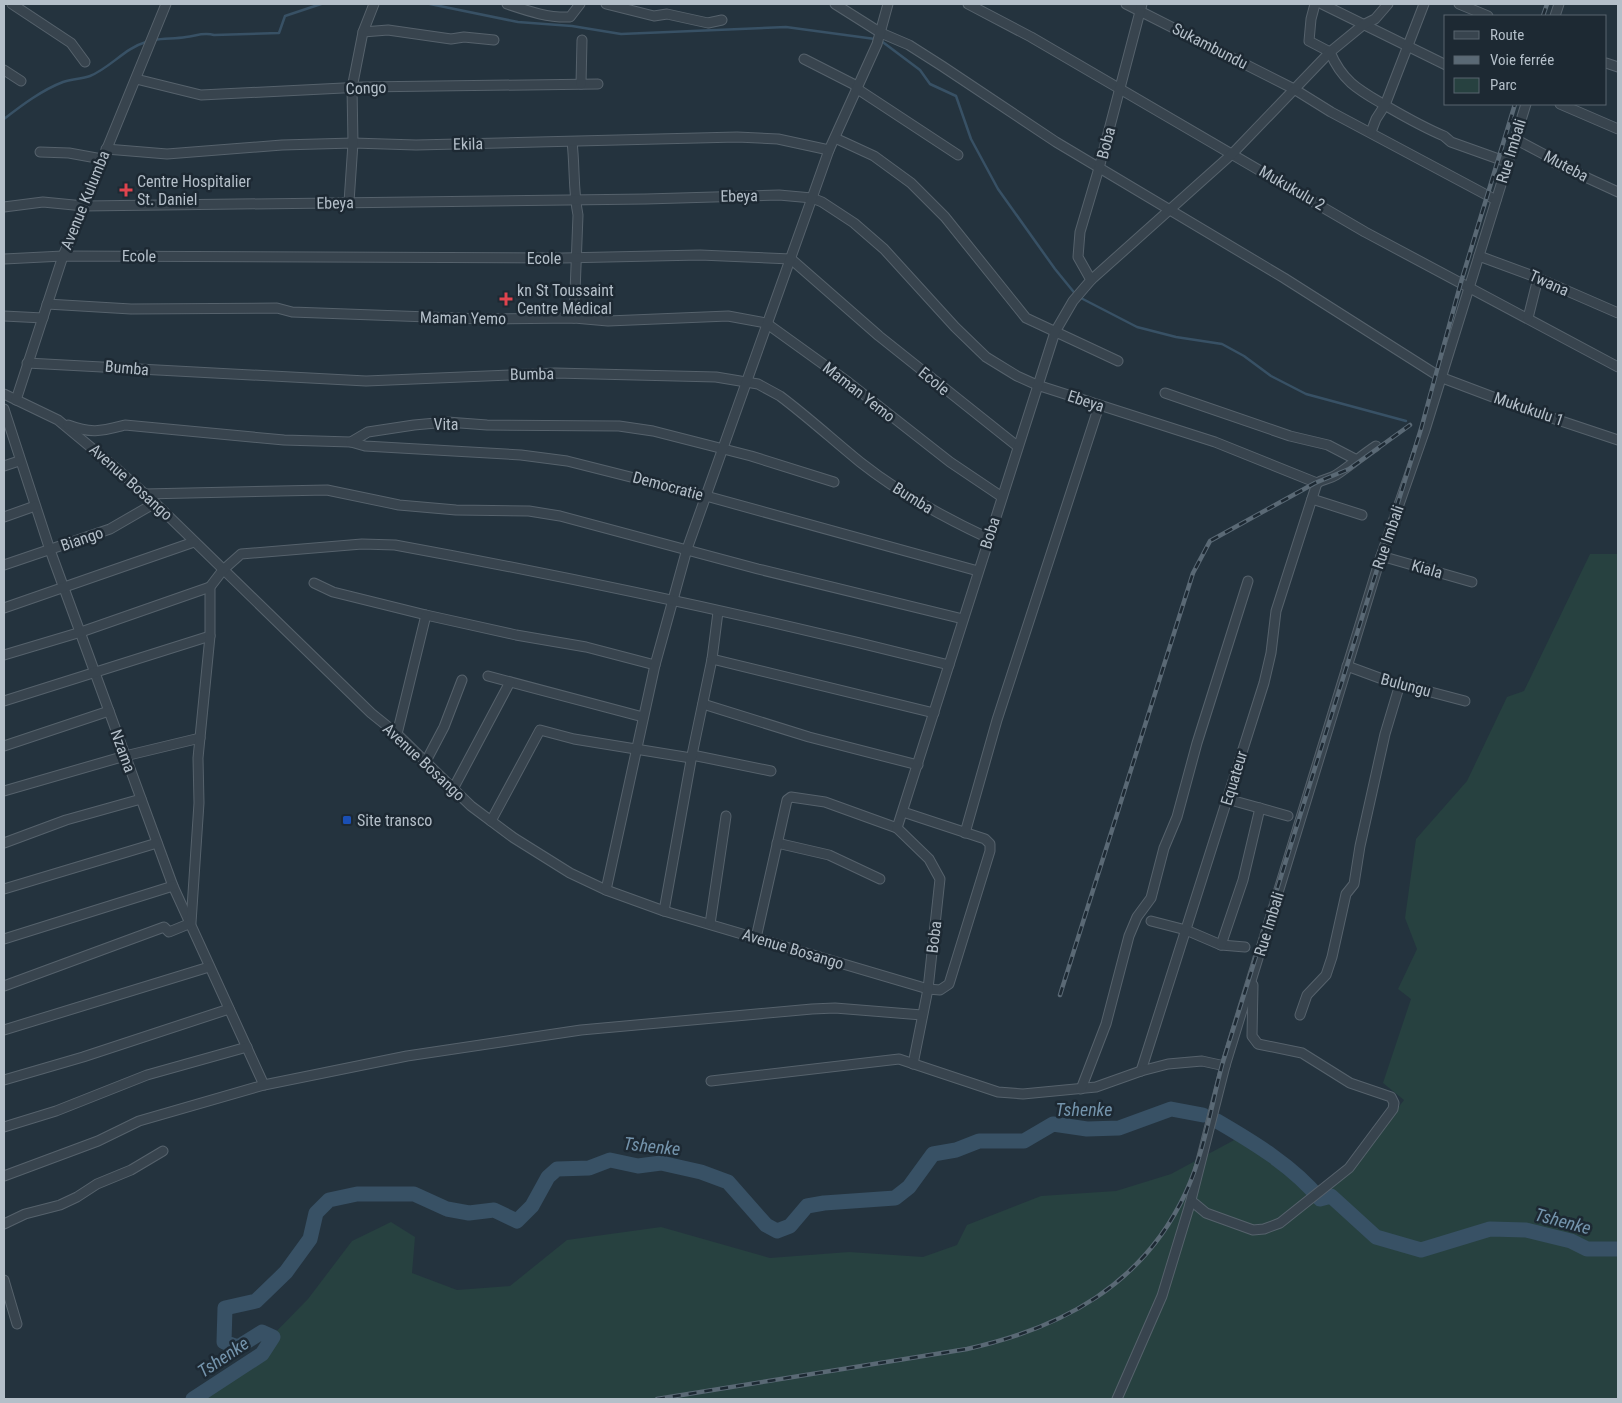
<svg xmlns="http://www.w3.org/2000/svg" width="1622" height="1403" font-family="'Roboto Condensed',sans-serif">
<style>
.green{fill:#274140}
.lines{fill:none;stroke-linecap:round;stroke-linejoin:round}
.stream{stroke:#385165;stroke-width:2.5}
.river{stroke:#385165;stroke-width:15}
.minor-casing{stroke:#56626c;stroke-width:11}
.minor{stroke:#38444e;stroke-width:9}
.rail-casing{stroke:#5a6975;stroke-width:4.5}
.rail{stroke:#1d2933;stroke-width:2.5;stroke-dasharray:8;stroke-linecap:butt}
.health-dot{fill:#e0444e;stroke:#1d2933;stroke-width:2}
.transit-dot{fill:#1a4fb4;stroke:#1d2933;stroke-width:2}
.labels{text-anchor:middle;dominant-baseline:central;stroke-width:5;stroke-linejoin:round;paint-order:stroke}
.street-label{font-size:16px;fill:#b4bfc9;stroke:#1d2933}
.poi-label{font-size:16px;fill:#b4bfc9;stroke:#1d2933;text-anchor:start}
.water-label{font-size:18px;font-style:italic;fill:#7494ac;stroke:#1d2933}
</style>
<rect width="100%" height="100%" fill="#24333e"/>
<path class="green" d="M 1590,554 L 1618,554 L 1618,1399 L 198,1399 L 266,1342 L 308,1299 L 352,1241 L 391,1222 L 415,1237 L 412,1273 L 457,1290 L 510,1286 L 567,1240 L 661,1227 L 770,1258 L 849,1252 L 923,1257 L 957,1245 L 967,1225 L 1041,1196 L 1116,1191 L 1171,1174 L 1238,1138 L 1311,1190 L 1348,1174 L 1404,1100 L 1383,1083 L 1411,999 L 1398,989 L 1417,949 L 1405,918 L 1416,839 L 1467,781 L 1507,697 L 1524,691 Z"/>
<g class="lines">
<g class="stream">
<path d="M 430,4 L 518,22 L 572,26 L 621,34 L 786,27 L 875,39"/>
<path d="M 154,40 C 165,38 175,39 186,37 C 196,36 203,32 214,35 L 279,33 L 285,16 L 321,4"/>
<path d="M 880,40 L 920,70 L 930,84 L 956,96 L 971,139 L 998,189 L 1055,269 L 1077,296 L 1137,327 L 1176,337 L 1222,344 L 1244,356 L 1271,376 L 1306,394 L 1406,421"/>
<path d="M 4,119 C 22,105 42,90 63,82 C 72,79 82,79 90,76 C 110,68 125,48 146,42"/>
</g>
<g class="river">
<path d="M 1217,1121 C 1253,1142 1293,1166 1320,1199 L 1331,1196 L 1376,1237 L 1421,1250 L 1490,1229 L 1526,1230 L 1571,1241 L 1587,1249 L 1618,1249"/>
<path d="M 193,1399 L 262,1354 L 273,1337 L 262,1332 L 238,1347 L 224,1342 L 225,1308 L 256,1301 L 286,1272 L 310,1239 L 316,1213 L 329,1200 L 357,1194 L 414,1194 L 447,1209 L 469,1213 L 494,1210 L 517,1221 L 532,1206 L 548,1177 L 557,1169 L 589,1168 L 610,1160 L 638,1166 L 661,1163 L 701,1172 L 728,1182 L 766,1225 L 777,1231 L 790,1226 L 807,1206 L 824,1203 L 895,1198 L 909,1187 L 933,1154 L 956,1150 L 979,1141 L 1024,1141 L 1053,1124 L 1087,1129 L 1119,1128 L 1171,1109 L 1203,1115"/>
</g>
<defs>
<g id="minor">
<path d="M 12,4 L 71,43 L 85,62"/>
<path d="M 507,4 C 528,11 548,18 570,17 L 580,4"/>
<path d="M 606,4 L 654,16 L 667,14 L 708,23 L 722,20"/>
<path d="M 835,4 L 881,33 L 909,45 L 942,66 L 1056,142 L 1284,278 L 1440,377 L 1522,408 L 1618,440"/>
<path d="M 968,4 L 1031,37 L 1365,232 L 1618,367"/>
<path d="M 1126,4 L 1294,89 L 1331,112 L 1496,200"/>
<path d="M 1315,4 L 1311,19 L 1309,41 L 1330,52 C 1343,83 1361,91 1388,107 C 1407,118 1425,128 1444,136 L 1451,142 L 1507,162"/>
<path d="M 1322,4 L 1446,65"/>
<path d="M 1459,4 L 1488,16"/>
<path d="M 1555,16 L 1559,4"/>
<path d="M 363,32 L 388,30 L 451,39 L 464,37 L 494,40"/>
<path d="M 804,59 L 857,86"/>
<path d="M 1606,63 L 1618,67"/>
<path d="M 4,70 L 21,81"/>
<path d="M 136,79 L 201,95 L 363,87 L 598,84"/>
<path d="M 581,84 L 582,40"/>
<path d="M 856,88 L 958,155"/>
<path d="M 1560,104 L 1618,129"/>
<path d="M 1371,132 L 1376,119 L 1385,105 L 1424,4"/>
<path d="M 835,138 L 874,156 L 911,183 L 945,217 L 1026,318 L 1118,361"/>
<path d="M 1515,139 L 1549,157 L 1555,163 L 1618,192"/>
<path d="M 572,142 C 575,166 573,191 578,215 L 574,318"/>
<path d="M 106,149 L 167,154 L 282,145 L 353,143 L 416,145 L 737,137 L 778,139 L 829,150"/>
<path d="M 40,152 L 69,153 L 102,159"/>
<path d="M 349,202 L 353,143 L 352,88 L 363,32 L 374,4"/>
<path d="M 4,207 L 43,202 L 84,206 L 646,199 L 779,195 L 812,198 L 822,202 L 854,223 L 884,249 L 955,327 L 986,357 L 1017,376 L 1037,385 L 1215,442 L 1317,483 C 1323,479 1330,479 1336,475 C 1350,466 1362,455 1376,446"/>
<path d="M 1479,256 L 1533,276 L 1618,313"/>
<path d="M 4,259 L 63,256 L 562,258 L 700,255 L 791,259 L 879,336 L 1017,446"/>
<path d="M 1091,280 L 1232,154 L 1330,52 L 1363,25 L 1375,19 L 1388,4"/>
<path d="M 47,304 L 131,309 L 277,308 L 292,312 L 483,319 L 574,318 L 608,321 L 728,316 L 766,323 L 848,382 L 950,462 L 1002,497"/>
<path d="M 4,316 L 43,318"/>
<path d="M 1528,318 L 1538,278"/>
<path d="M 27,363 L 366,381 L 555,373 L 716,377 L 758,384 L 780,396 C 808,417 833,440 860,462 C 899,493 943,517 988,538"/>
<path d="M 1165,393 L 1290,436 L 1328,445 L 1355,459"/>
<path d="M 4,394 L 58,420 L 117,469 L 155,503 L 371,713 L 397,734 L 471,806 L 514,838 L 570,873 L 606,890 L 664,911 L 928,989 L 940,990 L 949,984 L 990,851 L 990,844 L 985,839 L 903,812"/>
<path d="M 16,400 L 63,256 L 166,4"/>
<path d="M 4,409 L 50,550 L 173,886 L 264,1085"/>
<path d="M 68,425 C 92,434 101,431 125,425 L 284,440 L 351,442 L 368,432 L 414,425 L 447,422 L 487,425 L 619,426 L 653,431 L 751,456 L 834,482"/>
<path d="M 351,442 L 365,446 L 521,455 L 567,461 L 706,496 L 978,571"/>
<path d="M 4,466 L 19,461"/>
<path d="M 144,494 L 327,490 L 399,505 L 456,510 L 529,511 L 560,516 L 758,569 L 963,619"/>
<path d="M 1312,499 L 1362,515"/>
<path d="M 4,517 L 35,506"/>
<path d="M 1381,556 L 1472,582"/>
<path d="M 4,565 L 110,529 L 155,503"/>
<path d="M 314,583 L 333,592 L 426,615 L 516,635 L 586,647 L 655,665"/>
<path d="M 4,608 L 194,542"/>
<path d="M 4,655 L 81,632 L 210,587"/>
<path d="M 712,659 L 934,713"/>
<path d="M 1347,666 L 1385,680 L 1465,701"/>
<path d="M 488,676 L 643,717"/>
<path d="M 4,701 L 210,636"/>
<path d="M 703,704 L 809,737 L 918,765"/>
<path d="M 397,734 L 426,615"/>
<path d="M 4,746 L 109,711"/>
<path d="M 692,755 L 771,771"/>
<path d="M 425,763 L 444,727 L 462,680"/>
<path d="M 453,789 L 510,682"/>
<path d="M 4,791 L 125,756 L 200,738"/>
<path d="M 1227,799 L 1288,816"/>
<path d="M 491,821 L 540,730 L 574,739 L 691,758"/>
<path d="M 965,833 L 997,720 L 1099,406"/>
<path d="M 4,843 L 66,820 L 141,799"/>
<path d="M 777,843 L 829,855 L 880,879"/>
<path d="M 4,889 L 157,843"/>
<path d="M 606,890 L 655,665 L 687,549 L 812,198 L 829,150 L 877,44 L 888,4"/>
<path d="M 664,911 L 692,755 L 712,659 L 718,612"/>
<path d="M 1151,921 L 1186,930 L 1221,945 L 1245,947"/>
<path d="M 710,924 L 726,816"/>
<path d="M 756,938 L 787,800 L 791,797 L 825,802 L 897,828"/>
<path d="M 4,939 L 173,886"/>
<path d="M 1221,945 L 1243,880 L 1260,808"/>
<path d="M 4,986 L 164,927 L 169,932 L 191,923 L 199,803 L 198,758 L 210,636 L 210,587 L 223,570 L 241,554 L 362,544 L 395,545 C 581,579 766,619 949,665"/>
<path d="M 1300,1015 L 1307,995 L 1326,975 L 1332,957 L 1346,894 L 1354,884 L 1360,846 L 1385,734 L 1400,684"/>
<path d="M 4,1030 L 209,967"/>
<path d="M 913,1064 L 928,989 L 940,879 L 929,859 L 897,828 L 1055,332 L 1073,301 L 1091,280 L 1078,257 L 1080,232 L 1099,168 L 1142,4"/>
<path d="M 1141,1071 L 1264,683 L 1271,653 L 1276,611 L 1317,483"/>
<path d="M 4,1080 L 83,1057 L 229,1009"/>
<path d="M 711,1081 L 899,1059 L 998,1092 L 1023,1094 L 1096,1087 L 1141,1071 L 1168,1064 L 1202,1061 L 1225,1066"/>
<path d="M 1081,1089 L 1106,1024 L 1129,936 L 1137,917 L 1151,898 L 1164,848 L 1177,817 L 1197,743 L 1248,581"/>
<path d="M 4,1127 L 56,1111 L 147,1075 L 247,1047"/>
<path d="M 4,1176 L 98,1141 L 139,1121 L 264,1085 L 407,1056 L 581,1030 L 812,1009 L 835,1008 L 922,1015"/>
<path d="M 1190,1204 L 1225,1066 L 1340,690 L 1381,556 L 1425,430 L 1526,104"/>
<path d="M 4,1224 L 25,1214 L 60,1205 L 77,1197 L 97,1184 L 131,1170 L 163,1151"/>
<path d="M 4,1280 L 17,1324"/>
<path d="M 1117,1399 L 1162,1296 L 1190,1204 L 1194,1203 L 1206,1213 L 1253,1230 L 1264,1229 L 1280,1223 L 1349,1168 L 1393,1109 L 1394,1103 L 1391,1097 L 1350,1083 L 1302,1053 L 1258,1044 L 1252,1036 L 1253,985"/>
</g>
</defs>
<use href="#minor" class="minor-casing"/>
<use href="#minor" class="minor"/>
<defs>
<g id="rail">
<path d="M 1543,16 L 1547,4"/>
<path d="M 1060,995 L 1193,573 L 1210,541 L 1315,483 L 1349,469 L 1410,425"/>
<path d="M 657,1399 L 967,1349 C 1062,1328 1143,1285 1186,1192 C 1204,1153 1211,1107 1222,1065 L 1421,429 L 1461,282 L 1515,104"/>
</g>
</defs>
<use href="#rail" class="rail-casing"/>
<use href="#rail" class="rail"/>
</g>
<g class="health-dot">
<path d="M123.5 182.5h5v5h5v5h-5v5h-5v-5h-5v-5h5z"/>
<path d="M503.5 291.5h5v5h5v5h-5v5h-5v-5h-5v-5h5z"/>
</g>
<rect class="transit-dot" x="342" y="815" width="10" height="10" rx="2.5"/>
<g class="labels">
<g class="street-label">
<text transform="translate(1210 46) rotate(27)">Sukambundu</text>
<text transform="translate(366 88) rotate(-2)">Congo</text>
<text transform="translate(1106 143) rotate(-75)">Boba</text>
<text transform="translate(468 144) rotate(-1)">Ekila</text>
<text transform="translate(1511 151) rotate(-73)">Rue Imbali</text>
<text transform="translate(1566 166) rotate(28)">Muteba</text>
<text transform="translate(1292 188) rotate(30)">Mukukulu 2</text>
<text transform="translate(739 196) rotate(-1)">Ebeya</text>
<text transform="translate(85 200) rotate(-68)">Avenue Kulumba</text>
<text transform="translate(335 203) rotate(-1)">Ebeya</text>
<text transform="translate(139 256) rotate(1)">Ecole</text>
<text x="544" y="258">Ecole</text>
<text transform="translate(1549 283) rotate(24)">Twana</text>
<text transform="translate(463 318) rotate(1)">Maman Yemo</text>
<text transform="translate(127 368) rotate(5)">Bumba</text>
<text transform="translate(532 374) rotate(-1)">Bumba</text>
<text transform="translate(934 381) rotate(39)">Ecole</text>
<text transform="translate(859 392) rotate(38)">Maman Yemo</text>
<text transform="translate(1086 401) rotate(18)">Ebeya</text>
<text transform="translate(1529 409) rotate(19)">Mukukulu 1</text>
<text x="446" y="424">Vita</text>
<text transform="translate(131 482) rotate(42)">Avenue Bosango</text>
<text transform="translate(668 486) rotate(15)">Democratie</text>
<text transform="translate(913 498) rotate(32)">Bumba</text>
<text transform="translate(990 533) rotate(-73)">Boba</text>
<text transform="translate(1388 537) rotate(-71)">Rue Imbali</text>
<text transform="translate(82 539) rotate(-19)">Biango</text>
<text transform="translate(1427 569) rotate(16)">Kiala</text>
<text transform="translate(1406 685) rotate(15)">Bulungu</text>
<text transform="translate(123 751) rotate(70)">Nzama</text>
<text transform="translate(424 762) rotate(43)">Avenue Bosango</text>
<text transform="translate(1234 778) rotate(-73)">Equateur</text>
<text transform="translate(1269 924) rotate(-73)">Rue Imbali</text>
<text transform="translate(934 937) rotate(-83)">Boba</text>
<text transform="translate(793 949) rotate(17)">Avenue Bosango</text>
</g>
<g class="poi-label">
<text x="137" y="181">Centre Hospitalier<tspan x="137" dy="18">St. Daniel</tspan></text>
<text x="517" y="290">kn St Toussaint<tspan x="517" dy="18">Centre Médical</tspan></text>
<text x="357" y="820">Site transco</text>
</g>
<g class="water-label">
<text x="1084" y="1109">Tshenke</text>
<text transform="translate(652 1146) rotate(6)">Tshenke</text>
<text transform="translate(1563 1221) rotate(15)">Tshenke</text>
<text transform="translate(223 1357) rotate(-34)">Tshenke</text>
</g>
</g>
<rect width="1622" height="1403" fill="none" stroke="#b4bfc9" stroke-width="10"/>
<rect x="1444" y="15" width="162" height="90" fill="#1d2933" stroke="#59656f"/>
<rect x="1454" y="31" width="25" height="8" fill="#38444e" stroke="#59656f"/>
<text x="1490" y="40" font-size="15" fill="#b4bfc9">Route</text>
<rect x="1454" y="56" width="25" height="8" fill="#5a6975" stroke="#59656f"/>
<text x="1490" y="65" font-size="15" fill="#b4bfc9">Voie ferrée</text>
<rect x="1454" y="78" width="25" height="15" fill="#274140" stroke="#59656f"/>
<text x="1490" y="90" font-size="15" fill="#b4bfc9">Parc</text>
</svg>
